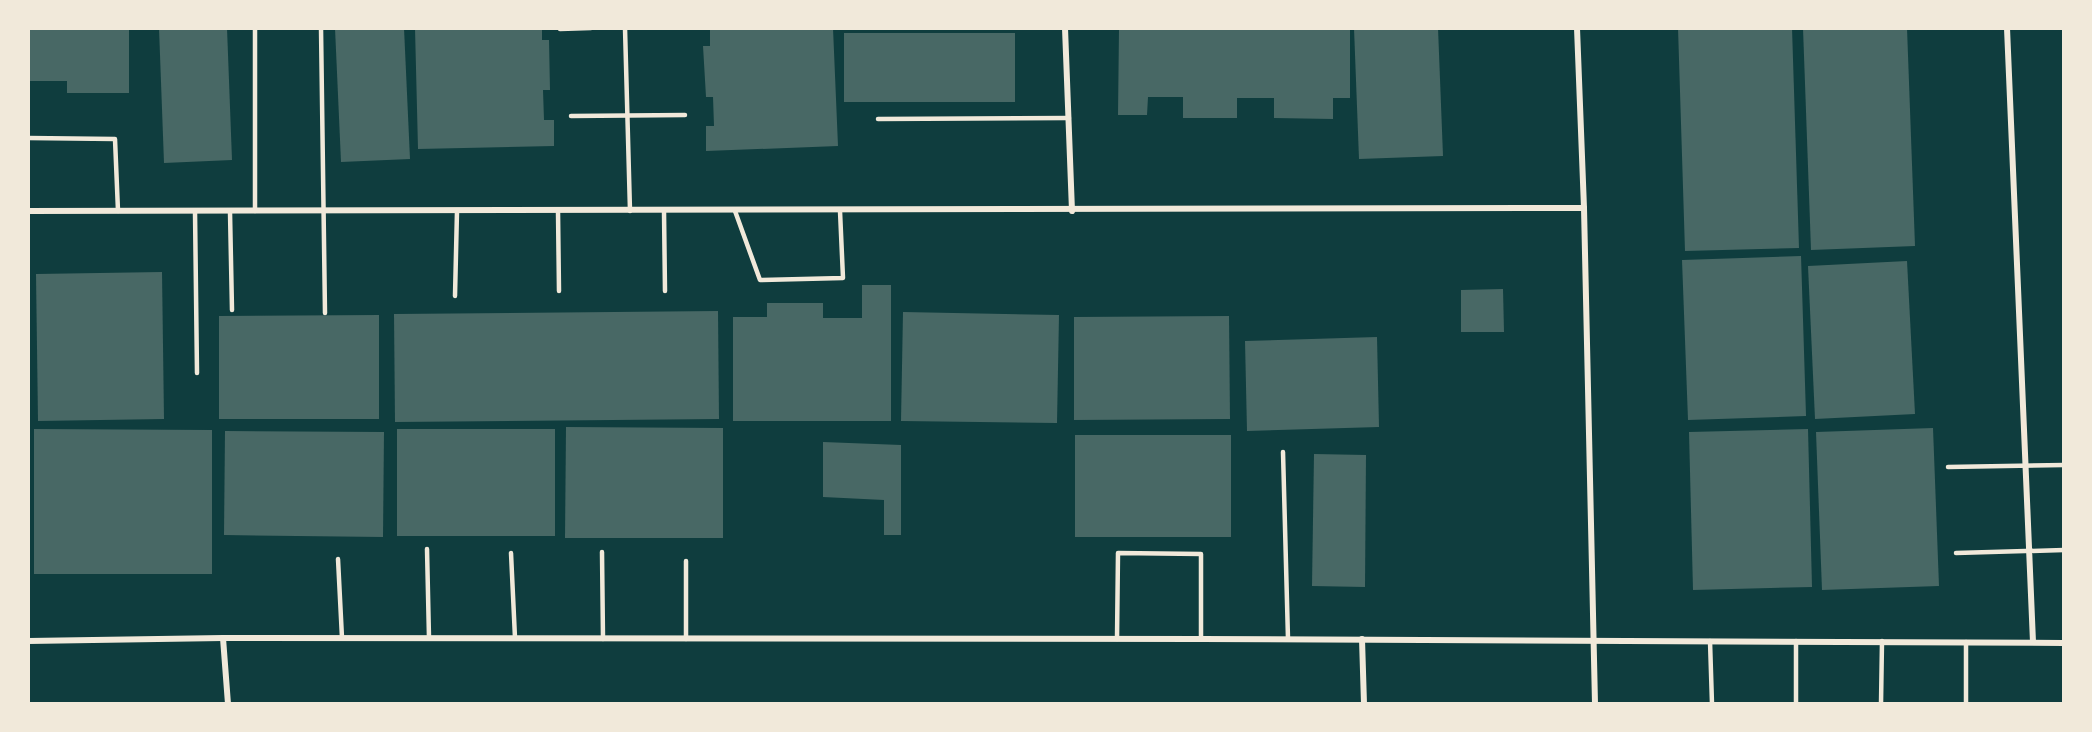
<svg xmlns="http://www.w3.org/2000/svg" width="2092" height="732" font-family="'Libre Baskerville',serif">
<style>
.building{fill:#486865}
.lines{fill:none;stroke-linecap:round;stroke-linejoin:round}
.service{stroke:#f1e9da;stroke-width:4.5}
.minor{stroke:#f1e9da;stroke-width:6}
</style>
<rect width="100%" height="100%" fill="#0f3d3e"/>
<g class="building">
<path d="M 28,28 L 129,28 L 129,93 L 67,93 L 67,81 L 28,81 Z"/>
<path d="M 159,28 L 227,28 L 232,160 L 164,163 Z"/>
<path d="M 335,28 L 404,28 L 410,159 L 341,162 Z"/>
<path d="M 415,28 L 542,28 L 542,40 L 549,40 L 550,90 L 543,90 L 544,120 L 554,120 L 554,146 L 418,149 Z"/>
<path d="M 710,28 L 833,28 L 838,146 L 706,151 L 706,126 L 714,126 L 713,97 L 706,97 L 703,46 L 710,46 Z"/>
<path d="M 1119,28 L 1350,28 L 1350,98 L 1333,98 L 1333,119 L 1274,118 L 1274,98 L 1237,98 L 1237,118 L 1183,118 L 1183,97 L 1148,97 L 1147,115 L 1118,115 Z"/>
<path d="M 1354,28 L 1438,28 L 1443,156 L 1359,159 Z"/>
<path d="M 1678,28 L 1792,28 L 1799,248 L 1685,251 Z"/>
<path d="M 1803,28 L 1907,28 L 1915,246 L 1811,250 Z"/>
<rect x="844" y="33" width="171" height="69"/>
<path d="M 1801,256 L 1806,416 L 1688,420 L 1682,260 Z"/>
<path d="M 1907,261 L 1915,414 L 1815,419 L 1808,266 Z"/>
<path d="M 162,272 L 164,419 L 38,421 L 36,274 Z"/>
<path d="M 862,285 L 891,285 L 891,421 L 733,421 L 733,317 L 767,317 L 767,303 L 823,303 L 823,318 L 862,318 Z"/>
<path d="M 1503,289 L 1504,332 L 1461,332 L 1461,290 Z"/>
<path d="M 718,311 L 719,419 L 395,422 L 394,314 Z"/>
<path d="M 903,312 L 1059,315 L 1057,423 L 901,421 Z"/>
<path d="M 379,315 L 379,419 L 219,419 L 219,316 Z"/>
<path d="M 1229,316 L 1230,419 L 1074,420 L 1074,317 Z"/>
<path d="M 1377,337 L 1379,427 L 1247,431 L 1245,341 Z"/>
<path d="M 566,427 L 723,428 L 723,538 L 565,538 Z"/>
<path d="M 1933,428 L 1939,586 L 1822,590 L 1816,432 Z"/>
<path d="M 34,429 L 212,430 L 212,574 L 34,574 Z"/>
<rect x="397" y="429" width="158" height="107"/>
<path d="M 1808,429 L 1812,587 L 1693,590 L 1689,432 Z"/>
<path d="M 225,431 L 384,432 L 383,537 L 224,535 Z"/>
<rect x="1075" y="435" width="156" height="102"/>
<path d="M 823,442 L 901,445 L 901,535 L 884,535 L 884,500 L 823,497 Z"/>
<path d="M 1314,454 L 1366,455 L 1365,587 L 1312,586 Z"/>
</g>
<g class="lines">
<g class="service">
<path d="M 255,28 L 255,211"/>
<path d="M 321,28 L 325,313"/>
<path d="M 625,28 L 630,211"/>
<path d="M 560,29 L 591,28"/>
<path d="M 571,116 L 685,115"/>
<path d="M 878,119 L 1069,118"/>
<path d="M 28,138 L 115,139 L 118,211"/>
<path d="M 195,211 L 197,373"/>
<path d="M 558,211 L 559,291"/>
<path d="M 664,211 L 665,291"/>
<path d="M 735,211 L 760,280 L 843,278 L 840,211"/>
<path d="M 230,212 L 232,310"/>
<path d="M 455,296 L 457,211"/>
<path d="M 1283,452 L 1288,639"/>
<path d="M 1948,467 L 2064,465"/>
<path d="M 427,549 L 429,638"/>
<path d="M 602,552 L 603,639"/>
<path d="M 511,553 L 515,638"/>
<path d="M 1956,553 L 2064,550"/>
<path d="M 338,559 L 342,638"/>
<path d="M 686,561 L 686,639"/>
<path d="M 1117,639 L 1118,553 L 1201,554 L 1201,639"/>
<path d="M 1710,641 L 1712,704"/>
<path d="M 1796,641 L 1796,704"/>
<path d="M 1966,642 L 1966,704"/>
<path d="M 1881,704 L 1882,641"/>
</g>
<g class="minor">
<path d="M 1065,28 L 1072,211"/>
<path d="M 1577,28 L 1584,208 L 1595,704"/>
<path d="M 2007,28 L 2033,642"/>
<path d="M 28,211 L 1584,208"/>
<path d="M 223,638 L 228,704"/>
<path d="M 1362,639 L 1364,704"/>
<path d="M 28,641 L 223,638 L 1201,639 L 2064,643"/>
</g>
</g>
<rect width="2092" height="732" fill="none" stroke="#f1e9da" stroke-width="60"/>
</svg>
